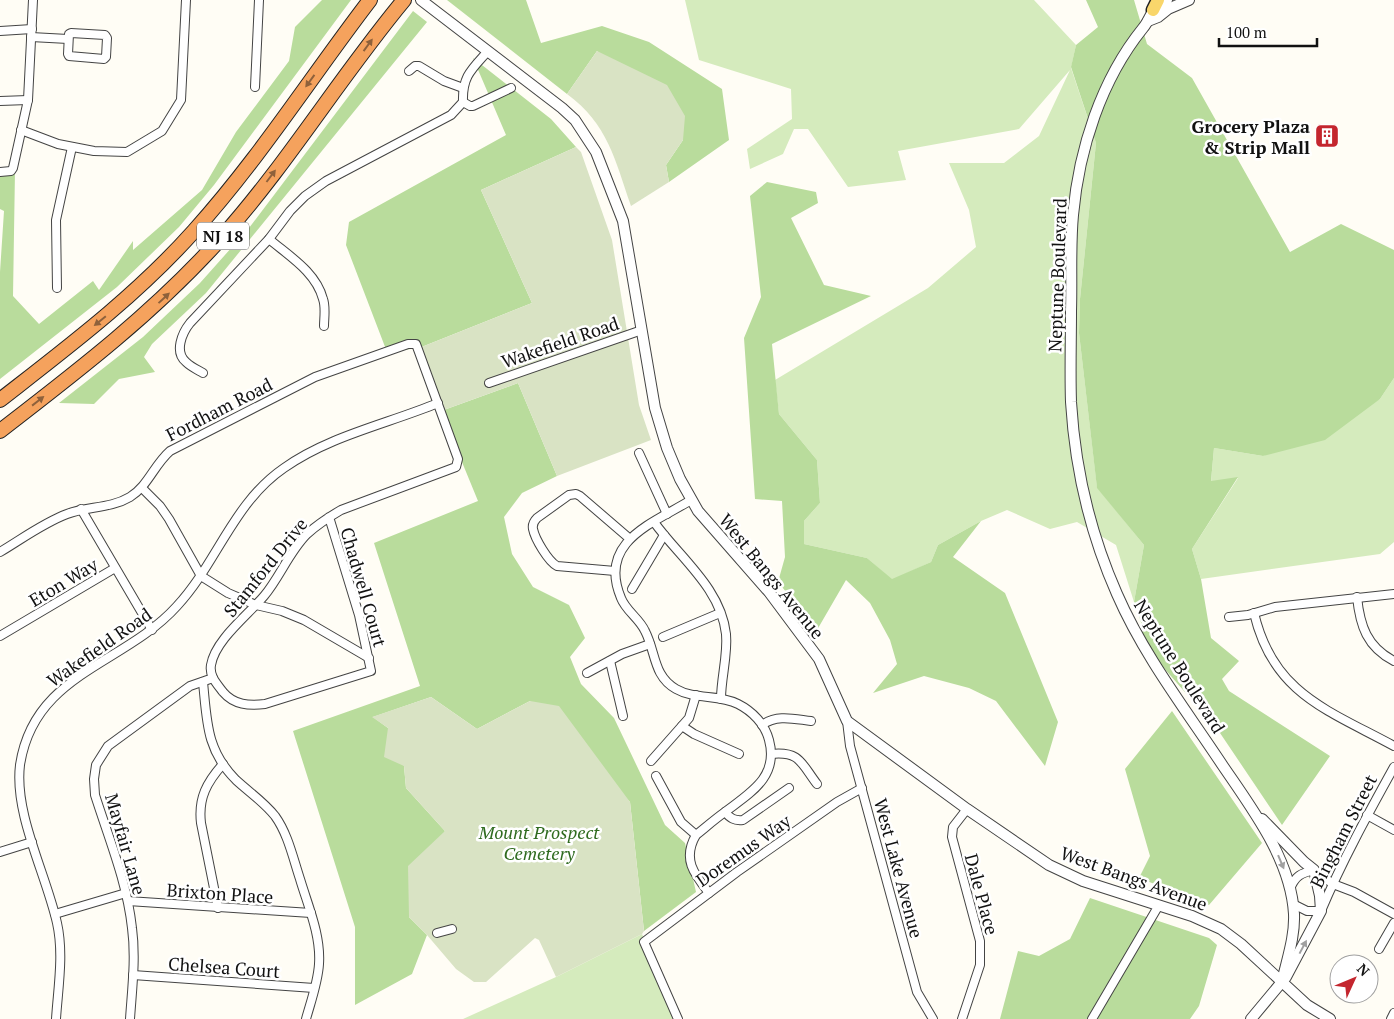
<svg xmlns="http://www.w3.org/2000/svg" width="1394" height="1019" font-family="'PT Serif',serif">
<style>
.green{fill:#d5ebbd}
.forest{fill:#b9dc9c}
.cemetery{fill:#d9e3c4}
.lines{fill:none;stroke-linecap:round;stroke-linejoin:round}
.minor-casing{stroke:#444;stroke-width:10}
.tertiary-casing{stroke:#444;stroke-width:12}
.primary-casing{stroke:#222;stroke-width:15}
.motorway-casing{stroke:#222;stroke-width:16}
.minor{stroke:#fff;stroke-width:8}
.tertiary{stroke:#fff;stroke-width:10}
.primary{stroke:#f9d66b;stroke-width:12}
.motorway{stroke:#f5a25d;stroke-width:14}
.oneway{fill:#8e613b}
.oneway2{fill:#a0a0a0}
.labels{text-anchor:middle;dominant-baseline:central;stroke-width:5;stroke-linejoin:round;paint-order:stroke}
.shield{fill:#fff;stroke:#585858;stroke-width:1}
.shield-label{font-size:16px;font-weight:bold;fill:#111}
.poi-label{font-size:18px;font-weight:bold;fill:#111;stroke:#fff;text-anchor:end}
.street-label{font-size:18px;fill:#111;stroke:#fff}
.park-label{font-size:18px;font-style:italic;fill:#2f6b1f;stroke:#fff}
</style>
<rect width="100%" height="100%" fill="#fffdf5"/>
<g class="green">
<path d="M 685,0 L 1034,0 L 1076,45 L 1071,68 L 1096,143 L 1080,299 L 1079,333 L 1097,487 L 1144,545 L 1134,602 L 1116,545 L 1077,522 L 1050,529 L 1007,510 L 981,521 L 938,545 L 931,562 L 892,580 L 867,558 L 804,544 L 804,521 L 820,503 L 817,460 L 779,414 L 775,380 L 928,288 L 976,247 L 969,210 L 949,163 L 1004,163 L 1039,136 L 1070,70 L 1019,129 L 898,151 L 906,180 L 848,187 L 808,129 L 794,129 L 783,154 L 750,169 L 747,149 L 792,119 L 791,89 L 699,60 Z"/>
<path d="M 1394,378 L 1394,542 L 1380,554 L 1201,579 L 1192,549 L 1238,478 L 1211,482 L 1214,448 L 1263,456 L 1380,399 Z"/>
<path d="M 642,934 L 679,1019 L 463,1019 L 556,977 Z"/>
</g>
<g class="forest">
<path d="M 322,0 L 351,0 L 214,185 L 179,227 L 117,287 L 0,379 L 0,272 L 4,211 L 0,209 L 0,173 L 15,171 L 13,296 L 39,324 L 93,281 L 99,290 L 133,241 L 133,250 L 202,190 L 236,132 L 289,61 L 295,27 Z"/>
<path d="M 447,0 L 526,0 L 541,43 L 602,26 L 649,42 L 722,89 L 729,140 L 669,182 L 666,165 L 683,140 L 597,51 L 567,94 Z"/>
<path d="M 1086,0 L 1134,0 L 1147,44 L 1192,78 L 1290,252 L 1341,224 L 1394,250 L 1394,378 L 1380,399 L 1325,440 L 1263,456 L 1214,448 L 1211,481 L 1238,477 L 1192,549 L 1201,579 L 1211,638 L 1239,661 L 1222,679 L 1229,691 L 1330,756 L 1282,825 L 1218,730 L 1135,635 L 1144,631 L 1134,602 L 1144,545 L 1097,488 L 1079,333 L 1080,299 L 1096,143 L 1071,67 L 1076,45 L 1098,27 Z"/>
<path d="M 413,11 L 427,22 L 206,293 L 152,344 L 144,357 L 155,372 L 119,379 L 94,404 L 59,403 L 143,337 L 200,283 L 249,228 Z"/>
<path d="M 473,58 L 551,119 L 576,147 L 481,190 L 532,303 L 419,348 L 387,352 L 346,245 L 349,222 L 506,135 Z"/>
<path d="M 767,182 L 816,192 L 818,203 L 791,218 L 824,285 L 871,296 L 772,344 L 779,414 L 817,460 L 820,503 L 804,521 L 804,544 L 867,558 L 892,579 L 931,562 L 938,545 L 981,521 L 953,557 L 1005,593 L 1058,722 L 1045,766 L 996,701 L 969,688 L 924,676 L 873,693 L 897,664 L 890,640 L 870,603 L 846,580 L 817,630 L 778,582 L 785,557 L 782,501 L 755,499 L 744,338 L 761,297 L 750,196 Z"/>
<path d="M 518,383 L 557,476 L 522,493 L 504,517 L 512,554 L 533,587 L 569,605 L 585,638 L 570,657 L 581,684 L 614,718 L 665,825 L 685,843 L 696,892 L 644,931 L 630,802 L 530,701 L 477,729 L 431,697 L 373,717 L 388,728 L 404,766 L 406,788 L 445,831 L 409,917 L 427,935 L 412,974 L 355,1005 L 355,927 L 293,731 L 420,686 L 374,543 L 478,501 L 441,411 Z"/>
<path d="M 1172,711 L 1262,843 L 1209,905 L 1139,878 L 1150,856 L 1125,769 Z"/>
<path d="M 1090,898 L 1209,938 L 1217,945 L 1199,1006 L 1190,1019 L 1000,1019 L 1018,951 L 1039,956 L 1070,939 Z"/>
</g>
<g class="cemetery">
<path d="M 597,51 L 667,85 L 685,116 L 683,140 L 666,165 L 669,182 L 631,206 C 615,160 608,124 567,94 Z"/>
<path d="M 576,147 L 581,152 L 612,240 L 639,405 L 651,440 L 557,476 L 518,383 L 441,411 L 419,348 L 532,303 L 481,190 Z"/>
<path d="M 431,697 L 477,729 L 530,701 L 559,706 L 630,802 L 644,931 L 642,934 L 556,977 L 539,940 L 535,938 L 486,982 L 474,982 L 456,969 L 427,935 L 409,917 L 408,866 L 445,831 L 406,788 L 404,766 L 384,757 L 388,728 L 372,717 Z"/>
</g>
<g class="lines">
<defs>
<g id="minor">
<path d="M 0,31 L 32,29"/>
<path d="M 71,33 L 105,35 L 107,38 L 106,57 L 104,59 L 69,56 L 68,54 L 69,34 Z"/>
<path d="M 31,37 L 68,39"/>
<path d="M 409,71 L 415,66 L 419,66 L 444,81 L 463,88"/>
<path d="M 255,87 L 259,0"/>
<path d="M 0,101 L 28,100"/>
<path d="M 463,102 L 470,106 L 473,106 L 511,88"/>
<path d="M 21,130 L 58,144 L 94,151 L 127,152 L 162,131 L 181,100 L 186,0"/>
<path d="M 0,172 L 11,171 L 13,168 L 28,100 L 33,0"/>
<path d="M 269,239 C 289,256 316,272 323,299 C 326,307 324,318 324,326"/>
<path d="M 57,288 L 56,220 L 72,147"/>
<path d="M 203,373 C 198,370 191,367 186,362 C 174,352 182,333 190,323 L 269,239 L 290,211 L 305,196 L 326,181 L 451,115 L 463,102 C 462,76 472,69 488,51"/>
<path d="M 489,383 L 642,330"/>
<path d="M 639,453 L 667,514"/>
<path d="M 142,488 L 160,506 L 169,519 L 201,576 L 228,593 L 256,605 L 282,611 L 304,620 L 369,658"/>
<path d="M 691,500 C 654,523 597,541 621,598 C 626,611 639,618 645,631 C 656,652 653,676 676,689 C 695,700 719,694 738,704 C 752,711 765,724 769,740 C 779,777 750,793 725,812 C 715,819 706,827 696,835 C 682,859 694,874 709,893"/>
<path d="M 81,509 L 152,630"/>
<path d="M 654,522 C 679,557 721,588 726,634 C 728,655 721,678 721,699"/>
<path d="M 0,552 C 22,539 43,523 67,514 C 87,506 110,509 130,497 C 148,486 154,465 170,451 L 315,377 L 408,344 L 416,344 L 458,459 L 456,467 L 341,510 C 329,517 318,524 307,534 C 289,552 280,577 264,596 C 248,615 215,640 211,665 C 209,676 217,684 223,692 C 234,705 249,706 265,704 L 371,671 L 359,615 L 329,517"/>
<path d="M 615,571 L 557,566 C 548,561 535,539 533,529 C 532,524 534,521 537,518 L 569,495 L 576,494 L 580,496 L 630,539"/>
<path d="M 632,589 L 664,535"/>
<path d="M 1357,597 C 1360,626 1367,647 1394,661"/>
<path d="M 1254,613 C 1273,694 1328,710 1394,746"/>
<path d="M 1229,617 L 1248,615 L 1275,607 L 1394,594"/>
<path d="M 0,636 L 115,568"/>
<path d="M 663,637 L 720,613"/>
<path d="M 610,661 L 623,716"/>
<path d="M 587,673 L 622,654 L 650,644"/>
<path d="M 203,682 C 207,721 206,750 236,780 C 249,792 264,802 275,816 C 288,834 293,858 300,879 C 308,906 321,935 319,964 C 318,982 311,1001 306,1019"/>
<path d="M 847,721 L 850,746 L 917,992 L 933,1019"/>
<path d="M 762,725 C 777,714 794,719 811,721"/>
<path d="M 682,726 L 694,734 L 739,754"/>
<path d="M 771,754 C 800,751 801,763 817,784"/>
<path d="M 651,761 L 689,718 L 696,695"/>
<path d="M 656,776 L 681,822 L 696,835"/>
<path d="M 725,812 C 730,818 734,821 743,820 L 789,788"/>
<path d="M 1367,815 L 1394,830"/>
<path d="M 0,852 L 32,842"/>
<path d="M 1290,889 C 1295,876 1301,873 1314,870 L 1333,884 L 1354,892 L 1394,914"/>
<path d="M 128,901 L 311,913"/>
<path d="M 1293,904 L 1307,911 L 1321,911 C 1342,861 1368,814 1394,767"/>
<path d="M 218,908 L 201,823 C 198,798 207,782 223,764"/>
<path d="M 55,914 L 126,893"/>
<path d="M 437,933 L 452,929"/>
<path d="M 1379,949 L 1394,923"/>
<path d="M 133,975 L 314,988"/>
<path d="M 56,1019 C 58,988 64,954 57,923 C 46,874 14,814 20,765 C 34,673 124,665 177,606 C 217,563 233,503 284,468 C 329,436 387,424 438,403"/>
<path d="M 130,1019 C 132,989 136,958 132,928 C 127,882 109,839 95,795 L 94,779 L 96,765 L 108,746 L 190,686 L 213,678"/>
<path d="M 678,1019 L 644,942 L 737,872 L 837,802 L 862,788"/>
<path d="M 962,1019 L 980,965 L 980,941 L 952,837 L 953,827 L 967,809"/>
<path d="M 1092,1019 L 1159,905"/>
<path d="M 1391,1019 L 1394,1013"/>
</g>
<g id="tertiary">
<path d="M 421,0 L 562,108 L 575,120 L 596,152 L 623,221 L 655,408 L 667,448 L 680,479 L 698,511 L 769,592 L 819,659 L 847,721 L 967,809 L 1049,865 L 1083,881 L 1192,916 L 1221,929 L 1241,944 L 1307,1005 L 1330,1019"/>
<path d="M 1167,0 C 1163,3 1157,6 1154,10 C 1150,15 1148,22 1143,28 C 1101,80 1079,149 1073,215 C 1070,247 1072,279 1071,311 C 1071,342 1070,372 1071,402 C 1075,468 1090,533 1117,594 C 1144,656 1186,710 1223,766 C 1253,810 1291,860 1294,914 C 1295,937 1287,959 1282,982"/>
<path d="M 1148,21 L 1158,17 L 1168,9 L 1189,0"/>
<path d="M 1251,1019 L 1286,977 L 1321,911 L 1320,896 L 1314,870 L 1304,862 L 1262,819"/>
</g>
<path id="primary" d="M 1153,10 L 1158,0"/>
<g id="motorway">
<path d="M 0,400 C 68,347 136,296 194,231 C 259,159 311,77 370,0"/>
<path d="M 0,431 C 78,371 156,311 222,237 C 288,163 340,77 404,0"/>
</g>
</defs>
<use href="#minor" class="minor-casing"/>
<use href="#tertiary" class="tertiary-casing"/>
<use href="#primary" class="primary-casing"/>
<use href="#motorway" class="motorway-casing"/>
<use href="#minor" class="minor"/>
<use href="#tertiary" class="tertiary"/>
<use href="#primary" class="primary"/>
<use href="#motorway" class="motorway"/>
</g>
<defs><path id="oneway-solid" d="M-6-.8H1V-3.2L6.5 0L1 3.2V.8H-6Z" transform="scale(1.25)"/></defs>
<g class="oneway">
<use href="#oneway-solid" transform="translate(368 45) rotate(-54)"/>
<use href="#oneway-solid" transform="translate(310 81) rotate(126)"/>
<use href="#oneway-solid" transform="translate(271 176) rotate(-53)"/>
<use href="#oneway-solid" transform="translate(164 298) rotate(-43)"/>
<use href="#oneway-solid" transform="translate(100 321) rotate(141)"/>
<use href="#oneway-solid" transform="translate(38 401) rotate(-38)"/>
</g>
<g class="oneway2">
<use href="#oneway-solid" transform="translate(1281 862) rotate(67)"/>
<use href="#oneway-solid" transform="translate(1303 947) rotate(-62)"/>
</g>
<defs>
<symbol id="building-square" viewBox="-11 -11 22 22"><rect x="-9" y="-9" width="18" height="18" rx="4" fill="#c4262e" stroke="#fff"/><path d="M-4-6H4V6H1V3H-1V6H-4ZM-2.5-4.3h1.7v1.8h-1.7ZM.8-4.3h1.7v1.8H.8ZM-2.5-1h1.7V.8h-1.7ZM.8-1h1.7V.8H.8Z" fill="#fff"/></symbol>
</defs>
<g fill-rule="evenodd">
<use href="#building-square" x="1313" y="122" width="28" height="28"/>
</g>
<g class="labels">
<rect class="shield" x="197" y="222.5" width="52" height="27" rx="4"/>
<g class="shield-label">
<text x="223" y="236">NJ 18</text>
</g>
<g class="poi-label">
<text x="1310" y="126">Grocery Plaza<tspan x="1310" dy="21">&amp; Strip Mall</tspan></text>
</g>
<g class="street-label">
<text transform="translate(1057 275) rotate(-88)">Neptune Boulevard</text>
<text transform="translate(560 342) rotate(-19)">Wakefield Road</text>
<text transform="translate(219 409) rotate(-27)">Fordham Road</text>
<text transform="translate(265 567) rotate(-51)">Stamford Drive</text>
<text transform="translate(772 576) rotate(51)">West Bangs Avenue</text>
<text transform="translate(63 582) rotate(-31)">Eton Way</text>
<text transform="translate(364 587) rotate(74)">Chadwell Court</text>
<text transform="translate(99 647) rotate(-35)">Wakefield Road</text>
<text transform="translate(1180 666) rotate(58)">Neptune Boulevard</text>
<text transform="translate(1343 831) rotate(-63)">Bingham Street</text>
<text transform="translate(126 844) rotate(74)">Mayfair Lane</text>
<text transform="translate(743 850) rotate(-35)">Doremus Way</text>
<text transform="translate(899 868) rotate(75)">West Lake Avenue</text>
<text transform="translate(1134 878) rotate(20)">West Bangs Avenue</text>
<text transform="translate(220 893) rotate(4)">Brixton Place</text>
<text transform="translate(982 894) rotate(75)">Dale Place</text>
<text transform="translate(224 967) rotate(4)">Chelsea Court</text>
</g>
<g class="park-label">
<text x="539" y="832">Mount Prospect<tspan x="539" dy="21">Cemetery</tspan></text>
</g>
</g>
<g transform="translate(1354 979) rotate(46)"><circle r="24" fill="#ffffff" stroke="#a0a0a0"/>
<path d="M0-4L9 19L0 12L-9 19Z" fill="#c4262e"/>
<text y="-8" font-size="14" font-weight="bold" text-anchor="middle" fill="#111111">N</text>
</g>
<path d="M1219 38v8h98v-8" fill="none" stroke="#111111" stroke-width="2.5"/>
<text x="1226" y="38" font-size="15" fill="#111111" stroke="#ffffff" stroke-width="4" paint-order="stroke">100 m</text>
</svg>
